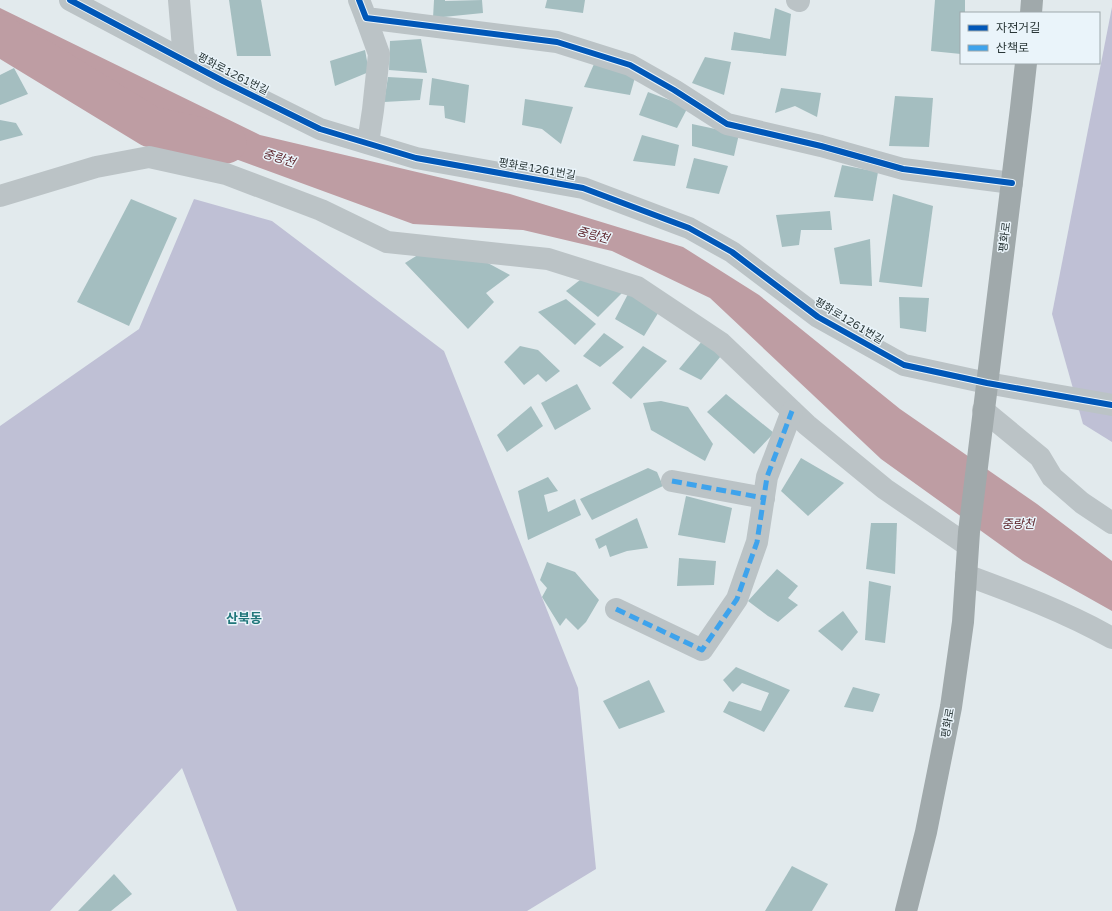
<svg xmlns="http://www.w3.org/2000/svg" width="1112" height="911" font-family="'Varela Round','Noto Sans KR',sans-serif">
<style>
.green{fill:#bfc0d5}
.water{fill:#be9da3}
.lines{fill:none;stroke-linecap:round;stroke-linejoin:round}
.river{stroke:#be9da3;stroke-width:41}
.building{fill:#a4bec0}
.minor{stroke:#bbc3c6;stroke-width:22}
.major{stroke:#a0a9ab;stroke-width:22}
.quiet{stroke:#3ea3ec;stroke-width:5;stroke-dasharray:10 5;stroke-linecap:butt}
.cycleway-casing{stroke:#eaf4fa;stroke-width:8}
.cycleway{stroke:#0057b8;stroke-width:6}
.labels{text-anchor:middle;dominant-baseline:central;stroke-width:3;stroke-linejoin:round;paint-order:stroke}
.street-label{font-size:11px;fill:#293637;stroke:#eaf4fa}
.water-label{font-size:12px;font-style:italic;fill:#591e25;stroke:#eaf4fa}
.quarter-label{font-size:13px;font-weight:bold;fill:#20767a;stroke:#eaf4fa}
</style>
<rect width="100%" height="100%" fill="#e2eaed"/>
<g class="green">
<path d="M 1112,7 L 1112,442 L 1083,424 L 1052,314 Z"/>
<path d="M 194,199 L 272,221 L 444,351 L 578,688 L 596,869 L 527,911 L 237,911 L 182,768 L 50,911 L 0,911 L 0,426 L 139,329 Z"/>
</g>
<path class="water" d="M 0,8 L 260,135 L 510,194 L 683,247 L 759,295 L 900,409 L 1037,504 L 1112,561 L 1112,611 L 1023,561 L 881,459 L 710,298 L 612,251 L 523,230 L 413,224 L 192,143 L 0,43 Z"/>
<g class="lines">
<path class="river" d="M 0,35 L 151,127 L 226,143"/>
</g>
<g class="building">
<path d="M 229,0 L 261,0 L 271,56 L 237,56 Z"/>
<path d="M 434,0 L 445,0 L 445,1 L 482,0 L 483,13 L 433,18 Z"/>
<path d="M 547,0 L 585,0 L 583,13 L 545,8 Z"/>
<path d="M 935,0 L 965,0 L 965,13 L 961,13 L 961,54 L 931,51 Z"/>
<path d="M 775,8 L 791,14 L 786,56 L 731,50 L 734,32 L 770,39 Z"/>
<path d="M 421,39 L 427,73 L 389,70 L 390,41 Z"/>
<path d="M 365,50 L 369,72 L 335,86 L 330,61 Z"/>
<path d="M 705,57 L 731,62 L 724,95 L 692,83 Z"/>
<path d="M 594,64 L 636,74 L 630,95 L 584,87 Z"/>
<path d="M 14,68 L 28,94 L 0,105 L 0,75 Z"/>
<path d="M 388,77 L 423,79 L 420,100 L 384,102 Z"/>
<path d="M 432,78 L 469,85 L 465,123 L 445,118 L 444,106 L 429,105 Z"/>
<path d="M 781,88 L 821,93 L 817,117 L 795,106 L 775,113 Z"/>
<path d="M 648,92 L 688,107 L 677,128 L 639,115 Z"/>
<path d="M 895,96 L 933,98 L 929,147 L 889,146 Z"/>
<path d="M 525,99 L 573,107 L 561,144 L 542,129 L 522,125 Z"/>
<path d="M 0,120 L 16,123 L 23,135 L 0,141 Z"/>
<path d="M 692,124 L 739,134 L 734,156 L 692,146 Z"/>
<path d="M 642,135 L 679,145 L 675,166 L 633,161 Z"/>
<path d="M 694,158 L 728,166 L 719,194 L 686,188 Z"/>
<path d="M 842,165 L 878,172 L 873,201 L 834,197 Z"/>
<path d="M 893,194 L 933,206 L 922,287 L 879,282 Z"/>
<path d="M 131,199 L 177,218 L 129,326 L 77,302 Z"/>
<path d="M 830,211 L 832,230 L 801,230 L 799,245 L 782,247 L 776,215 Z"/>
<path d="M 870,239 L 872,286 L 840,284 L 834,248 Z"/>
<path d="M 421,253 L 486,262 L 510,275 L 486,293 L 494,302 L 468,329 L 405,263 Z"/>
<path d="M 585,276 L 623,292 L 598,317 L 566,291 Z"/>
<path d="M 628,294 L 660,310 L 644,336 L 615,319 Z"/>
<path d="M 899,297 L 929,298 L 926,332 L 900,328 Z"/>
<path d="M 566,299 L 596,324 L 575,345 L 538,312 Z"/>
<path d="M 604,333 L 624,347 L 600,367 L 583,356 Z"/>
<path d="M 703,340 L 721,356 L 701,380 L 679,369 Z"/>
<path d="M 520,346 L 538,350 L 560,371 L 546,382 L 538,374 L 524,385 L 504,362 Z"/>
<path d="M 643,346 L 667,361 L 631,399 L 612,383 Z"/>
<path d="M 577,384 L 591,409 L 555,430 L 541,403 Z"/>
<path d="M 726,394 L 774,433 L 754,454 L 707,412 Z"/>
<path d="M 661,401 L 688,407 L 713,444 L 705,461 L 651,430 L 643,403 Z"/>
<path d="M 531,406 L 543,426 L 507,452 L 497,435 Z"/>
<path d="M 801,458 L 844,483 L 808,516 L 781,491 Z"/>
<path d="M 648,468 L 657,472 L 663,486 L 592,520 L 580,499 Z"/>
<path d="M 548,477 L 558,491 L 544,495 L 548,512 L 575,499 L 581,515 L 528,540 L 518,491 Z"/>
<path d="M 686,496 L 732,508 L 725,543 L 678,535 Z"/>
<path d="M 637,518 L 648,548 L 627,551 L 610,557 L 606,545 L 599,549 L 595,539 Z"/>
<path d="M 871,523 L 897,523 L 895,574 L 866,569 Z"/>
<path d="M 679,558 L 716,561 L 714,585 L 677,586 Z"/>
<path d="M 547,562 L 575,572 L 599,600 L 586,622 L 578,630 L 566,618 L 560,626 L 542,597 L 547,588 L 540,580 Z"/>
<path d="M 777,569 L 798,586 L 788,598 L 798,605 L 778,622 L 768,616 L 748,601 Z"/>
<path d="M 869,581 L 891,586 L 885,643 L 865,640 Z"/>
<path d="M 843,611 L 858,632 L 842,651 L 818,631 Z"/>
<path d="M 736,667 L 790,690 L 764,732 L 723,712 L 729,701 L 761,711 L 769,693 L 742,683 L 733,692 L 723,680 Z"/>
<path d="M 649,680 L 665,712 L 619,729 L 603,701 Z"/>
<path d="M 853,687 L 880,694 L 873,712 L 844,707 Z"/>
<path d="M 792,866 L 828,884 L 812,911 L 765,911 Z"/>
<path d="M 114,874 L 132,894 L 111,911 L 78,911 Z"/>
</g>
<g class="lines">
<g class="minor">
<path d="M 70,0 L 223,81 L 320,129 L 416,158 L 583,188 L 689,228 L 732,252 L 818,317 L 904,365 L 987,383 L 1112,405"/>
<path d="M 179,0 L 184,60"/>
<path d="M 359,0 L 366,18 L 557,42 L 630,65 L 674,90 L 727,124 L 821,146 L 903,169 L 1012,183"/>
<path d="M 797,0 L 799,1"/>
<path d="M 366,18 L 379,54 L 373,110 L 368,143"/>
<path d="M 0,196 L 96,167 L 149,157 L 226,174 L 321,210 L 387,242 L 548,259 L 637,287 L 721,343 L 807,425 L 885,489 L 967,545"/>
<path d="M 983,410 L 1040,457 L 1052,477 L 1082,503 L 1112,523"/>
<path d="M 672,481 L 764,498"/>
<path d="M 966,575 C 1015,593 1066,612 1112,638"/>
<path d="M 616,609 L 702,650 L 737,599 L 757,542 L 767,477 L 792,411"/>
</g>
<g class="major">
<path d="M 1031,13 L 1032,0"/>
<path d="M 906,911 L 926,832 L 951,707 L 963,622 L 969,532 L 1021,108 L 1026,63"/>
</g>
<g class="quiet">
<path d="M 672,481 L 764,498"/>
<path d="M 616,609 L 702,650 L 737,599 L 757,542 L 767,477 L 792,411"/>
</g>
<defs>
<g id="cycleway">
<path d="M 70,0 L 223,81 L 320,129 L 416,158 L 583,188 L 689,228 L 732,252 L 818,317 L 904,365 L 987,383 L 1112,405"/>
<path d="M 359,0 L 366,18 L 557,42 L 630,65 L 674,90 L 727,124 L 821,146 L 903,169 L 1012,183"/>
</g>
</defs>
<use href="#cycleway" class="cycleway-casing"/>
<use href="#cycleway" class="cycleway"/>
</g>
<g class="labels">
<g class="street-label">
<text transform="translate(233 74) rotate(27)">평화로1261번길</text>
<text transform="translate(537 169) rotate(10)">평화로1261번길</text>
<text transform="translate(1005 237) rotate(-83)">평화로</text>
<text transform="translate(849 321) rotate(31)">평화로1261번길</text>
<text transform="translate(948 723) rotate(-80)">평화로</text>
</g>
<g class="water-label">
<text transform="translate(279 158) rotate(18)">중랑천</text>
<text transform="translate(593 235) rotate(15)">중랑천</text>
<text x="1018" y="524">중랑천</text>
</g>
<g class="quarter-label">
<text x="244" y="619">산북동</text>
</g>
</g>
<rect x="960" y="12" width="140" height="52" fill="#eaf4fa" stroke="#9da8ac"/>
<rect x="968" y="25" width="20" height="6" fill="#0057b8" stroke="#9da8ac"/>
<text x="996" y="32" font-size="12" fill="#293637">자전거길</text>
<rect x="968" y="45" width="20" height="6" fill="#3ea3ec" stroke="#9da8ac"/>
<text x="996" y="52" font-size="12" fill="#293637">산책로</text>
</svg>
